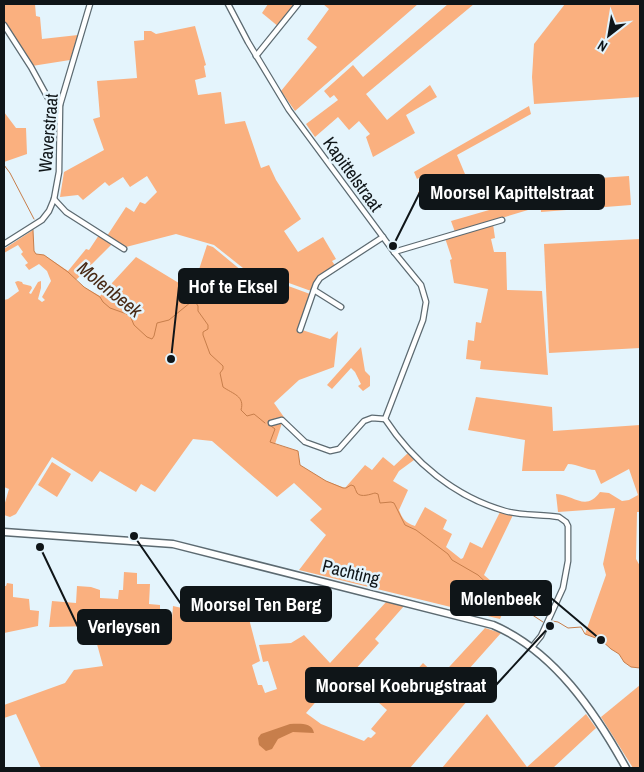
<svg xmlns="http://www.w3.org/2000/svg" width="644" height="772" font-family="'Archivo Narrow',sans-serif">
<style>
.green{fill:#fab07f;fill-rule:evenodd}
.water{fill:#c77e4b}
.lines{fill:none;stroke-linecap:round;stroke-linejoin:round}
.stream{stroke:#c77e4b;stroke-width:1}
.street-casing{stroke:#5c6a71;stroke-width:7}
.secondary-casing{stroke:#5c6a71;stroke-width:9}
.street{stroke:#fff;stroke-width:4.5}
.secondary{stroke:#fff;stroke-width:6}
.labels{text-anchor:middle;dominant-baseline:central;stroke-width:5;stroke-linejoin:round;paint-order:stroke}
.street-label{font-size:18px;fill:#0f1518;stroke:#e4f4fc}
.water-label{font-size:19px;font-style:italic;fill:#482914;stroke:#e4f4fc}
.leader{fill:none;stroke:#0f1518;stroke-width:2}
.callout-dot{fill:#0f1518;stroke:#e4f4fc;stroke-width:2}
.callout{fill:#0f1518;stroke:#0f1518;stroke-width:2}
.callout-label{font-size:19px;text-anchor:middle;font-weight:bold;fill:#fff}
</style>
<rect width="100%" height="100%" fill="#e4f4fc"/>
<g class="green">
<path d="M 4,4 L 35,4 L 36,16 L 40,17 L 42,39 L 78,35 L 70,60 L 32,66 L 4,23 Z"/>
<path d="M 268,4 L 297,4 L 279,27 L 262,13 Z"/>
<path d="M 323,4 L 418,4 L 295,111 L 281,91 L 317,47 L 307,39 L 329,9 Z"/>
<path d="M 448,4 L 474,4 L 366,94 L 387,120 L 430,85 L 437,97 L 406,115 L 415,133 L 373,157 L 366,137 L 370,134 L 359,121 L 349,130 L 338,117 L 315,137 L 306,124 L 338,100 L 334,95 L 330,98 L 324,91 L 353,65 L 363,77 Z"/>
<path d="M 565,4 L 640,4 L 640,97 L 534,104 L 532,77 L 534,44 Z"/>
<path d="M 195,26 L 206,65 L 204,66 L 206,77 L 195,80 L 198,95 L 221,92 L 225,124 L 245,121 L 261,168 L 269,165 L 276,180 L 301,219 L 284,231 L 298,252 L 323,237 L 336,259 L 332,261 L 336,267 L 313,285 L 311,291 L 275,278 L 276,276 L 243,268 L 214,245 L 176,234 L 126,247 L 107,236 L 126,207 L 134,212 L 140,202 L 145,204 L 157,192 L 147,176 L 130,187 L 123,177 L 109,186 L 105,182 L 83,200 L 78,195 L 60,197 L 64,172 L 104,150 L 93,119 L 100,117 L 97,81 L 137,78 L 134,41 L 144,40 L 144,31 L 151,31 L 156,34 Z"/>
<path d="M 529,106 L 531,114 L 457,155 L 470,186 L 422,204 L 418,192 L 427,188 L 422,176 L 417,179 L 414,172 Z"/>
<path d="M 4,112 L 16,128 L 26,128 L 27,154 L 4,162 Z"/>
<path d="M 629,176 L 631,205 L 541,212 L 540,182 Z"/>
<path d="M 538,196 L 538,207 L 455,232 L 451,221 Z"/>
<path d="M 493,224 L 495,238 L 491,239 L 494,252 L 506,252 L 507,290 L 542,291 L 548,375 L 480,369 L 481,361 L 466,359 L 468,340 L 474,341 L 476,322 L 481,323 L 488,289 L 454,283 L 450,260 L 452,259 L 445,238 Z"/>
<path d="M 33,230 L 34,251 L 36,254 L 44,255 L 68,271 L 86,249 L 89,250 L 99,235 L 112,244 L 76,280 L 84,287 L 100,296 L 136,257 L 192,291 L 207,245 L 213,247 L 242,271 L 235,292 L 246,297 L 259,297 L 265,300 L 272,280 L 310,294 L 299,329 L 330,339 L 338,331 L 334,367 L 299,380 L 274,403 L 286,420 L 282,423 L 275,444 L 298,451 L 300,465 L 326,481 L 345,488 L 365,465 L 372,470 L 383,457 L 394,466 L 408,453 L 414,460 L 399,471 L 393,481 L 408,490 L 399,510 C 402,518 405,523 415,526 L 425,507 L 447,520 L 443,529 L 452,534 L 446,547 L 461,559 L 463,558 L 470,542 L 482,548 L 500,512 L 513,515 L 484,575 L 511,598 L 508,600 L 500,619 L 299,570 L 326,535 L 310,520 L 322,509 L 294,483 L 277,497 L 212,441 L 193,439 L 155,492 L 141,484 L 136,492 L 100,471 L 92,482 L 52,457 L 16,514 L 10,517 L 4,515 L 4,506 L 9,489 L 4,487 L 4,300 L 8,299 L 19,291 L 15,282 L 18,281 L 22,282 L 23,284 L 31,286 L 32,288 L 29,293 L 31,294 L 38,282 L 41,281 L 41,288 L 38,299 L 42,302 L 45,300 L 42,297 L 51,281 L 47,271 L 39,264 L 29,270 L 25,265 L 28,263 L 21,254 L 23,252 L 18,245 L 4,253 L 4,249 Z"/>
<path d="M 640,239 L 640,348 L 549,353 L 544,244 Z"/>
<path d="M 361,347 L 365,371 L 370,376 L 370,386 L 363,391 L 358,386 L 361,384 L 355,372 L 351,368 L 332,389 L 327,385 Z"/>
<path d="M 476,397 L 552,407 L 553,431 L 640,425 L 640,512 L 637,512 L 636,559 L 640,566 L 640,668 L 631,667 L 624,662 L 619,654 L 611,649 L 601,640 L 585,634 L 606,575 L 603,564 L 615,508 L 558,512 L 556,494 C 574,495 586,512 600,492 L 609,493 L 622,501 L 629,500 L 638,495 L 629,469 L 601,484 L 595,470 C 586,470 578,464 568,464 L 564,471 L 522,471 L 525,440 L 468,430 Z"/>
<path d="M 52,462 L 71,474 L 57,497 L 38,485 Z"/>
<path d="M 124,572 L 137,573 L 137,584 L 150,584 L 149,604 L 160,605 L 160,633 L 171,634 L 173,606 L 234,620 L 248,615 L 260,661 L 252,665 L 258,685 L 262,685 L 265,693 L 277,689 L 268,661 L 263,662 L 259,645 L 291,643 L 304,635 L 330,663 L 387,601 L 404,606 L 375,639 L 379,643 L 354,671 L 389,701 L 423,663 L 439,678 L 485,628 L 501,633 L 452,688 L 468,700 L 410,768 L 41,768 L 16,714 L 4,718 L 4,705 L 65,683 L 74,670 L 103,666 L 92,626 L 49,627 L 52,601 L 76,603 L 77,586 L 91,587 L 100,590 L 100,598 L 118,599 L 119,590 L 123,590 ZM 343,671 L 387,710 L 371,729 L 376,733 L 371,738 L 368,737 L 364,741 L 321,724 L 306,713 Z"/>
<path d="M 7,583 L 13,584 L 13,597 L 29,599 L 30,610 L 39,611 L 38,626 L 4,633 L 4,586 L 6,586 Z"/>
<path d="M 640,685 L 640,768 L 633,768 L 601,717 Z"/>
<path d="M 487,714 L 527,767 L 586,714 L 596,728 L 553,768 L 442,768 Z"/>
</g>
<path class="water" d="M 290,724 C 299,724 312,722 314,733 L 293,732 L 278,739 L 272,749 L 266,751 L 259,745 L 258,738 L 261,734 Z"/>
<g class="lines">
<g class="stream">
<path d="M 4,165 L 10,173 L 34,219"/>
<path d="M 33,230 L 34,251 L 36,254 L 44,255 L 68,272 L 84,287 L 100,297 L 103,302 L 110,308 L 127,314 L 131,318 L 134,325 L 147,337 L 152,339 L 154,336 L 157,323 L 169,320 L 191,302 L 196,303 L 198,306 L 198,311 L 208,325 L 208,329 L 203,332 L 203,335 L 210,354 L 223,366 L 223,369 L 220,373 L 223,387 C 233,394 245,396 241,410 L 247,416 L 254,414 L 265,423"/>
<path d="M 271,426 L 275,429 L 270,442 L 298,451 L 300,465 L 326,481 L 343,488 L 346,488 L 351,485 L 354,486 C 355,488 356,491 357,493 C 361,498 371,494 375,493 L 378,494 L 380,503 L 391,502 L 394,503 L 405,525 L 416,530 L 448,554 L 452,560 L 478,575 L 493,589 L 543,622"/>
<path d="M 552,621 L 558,622 L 568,628 L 581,627 L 585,634 L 601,640 L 611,649 L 619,654 L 624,662 L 631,667 L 640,668"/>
</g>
<defs>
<g id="street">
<path d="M 228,4 L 248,42 L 289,110 L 394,252 L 421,285 L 426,302 L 423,320 L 385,419"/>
<path d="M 4,25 L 31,67 L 48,98 L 53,103 L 60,105"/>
<path d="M 256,56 L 298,4"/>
<path d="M 54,199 L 66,212 L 124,249"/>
<path d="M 4,244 L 42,220 L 49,211 L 54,199 L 59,172 L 60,105 L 90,4"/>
<path d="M 394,252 L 502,220"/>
<path d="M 314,290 L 341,307"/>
<path d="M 300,330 L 316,284 L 320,278 L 383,237"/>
<path d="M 385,419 C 413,462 455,497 505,511 C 522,516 542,514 559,517 L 566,522 L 568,526 L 568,561 L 563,588 L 541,636 L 532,647"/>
<path d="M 271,423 L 282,420 L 305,442 L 330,451 L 339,449 L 364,421 L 372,418 L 385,419"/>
</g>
<path id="secondary" d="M 4,532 L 173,544 L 493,625 C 554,651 595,712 626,768"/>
</defs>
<use href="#street" class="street-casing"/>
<use href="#secondary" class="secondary-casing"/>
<use href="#street" class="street"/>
<use href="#secondary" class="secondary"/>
</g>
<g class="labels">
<g class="street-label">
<text transform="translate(48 133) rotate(-85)">Waverstraat</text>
<text transform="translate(353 174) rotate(54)">Kapittelstraat</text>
<text transform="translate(351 572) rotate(14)">Pachting</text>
</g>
<g class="water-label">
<text transform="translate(110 289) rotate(39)">Molenbeek</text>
</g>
</g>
<path class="leader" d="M393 246L420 192M171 359L179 286M601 640L551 598M134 536L181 604M40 547L78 627M550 626L496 685"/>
<g class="callout-dot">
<circle cx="393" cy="246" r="5"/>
<circle cx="171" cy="359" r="5"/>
<circle cx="601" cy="640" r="5"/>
<circle cx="134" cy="536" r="5"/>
<circle cx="40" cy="547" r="5"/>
<circle cx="550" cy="626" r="5"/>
</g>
<g class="callout">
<rect x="420" y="175" width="184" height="34" rx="5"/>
<rect x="179" y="269" width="109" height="34" rx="5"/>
<rect x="451" y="581" width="100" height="34" rx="5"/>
<rect x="181" y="587" width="150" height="34" rx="5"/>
<rect x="78" y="610" width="93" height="34" rx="5"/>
<rect x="306" y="668" width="190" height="34" rx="5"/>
</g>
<g class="callout-label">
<text x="512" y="199">Moorsel Kapittelstraat</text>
<text x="233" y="293">Hof te Eksel</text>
<text x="501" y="605">Molenbeek</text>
<text x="256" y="611">Moorsel Ten Berg</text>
<text x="124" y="633">Verleysen</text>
<text x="401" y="692">Moorsel Koebrugstraat</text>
</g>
<rect width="644" height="772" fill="none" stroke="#0f1518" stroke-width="10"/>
<g transform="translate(609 35) rotate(211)" stroke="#e4f4fc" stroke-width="4" paint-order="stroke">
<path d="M0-4L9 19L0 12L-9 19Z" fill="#0f1518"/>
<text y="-8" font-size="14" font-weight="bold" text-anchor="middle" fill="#0f1518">N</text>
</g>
</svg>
